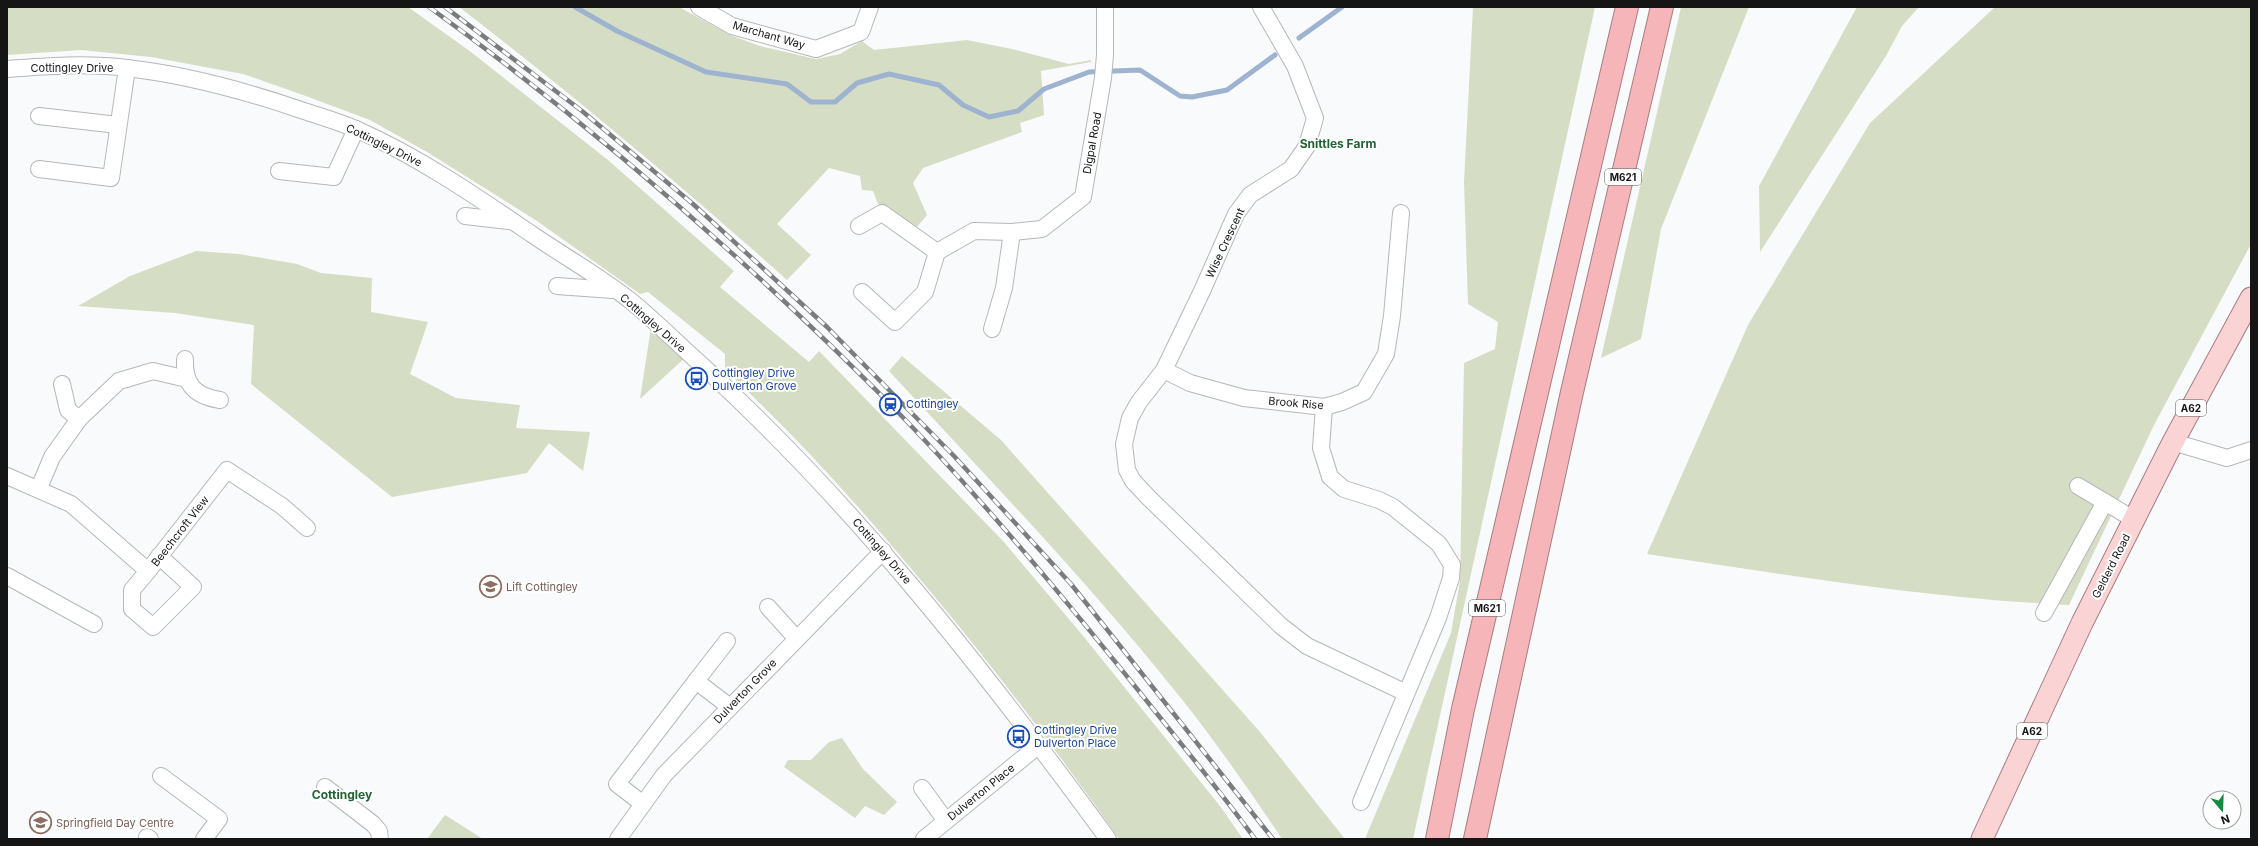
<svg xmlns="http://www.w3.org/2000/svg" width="2258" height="846" font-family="Inter,sans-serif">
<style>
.green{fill:#d5dec4}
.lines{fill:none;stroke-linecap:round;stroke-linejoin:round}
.stream{stroke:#9db3cf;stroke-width:5}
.minor-casing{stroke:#b6b7b9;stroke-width:18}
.major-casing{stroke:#a77e80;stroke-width:23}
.highway-casing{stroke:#a77e80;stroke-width:24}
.minor{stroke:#fff;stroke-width:16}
.major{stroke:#fad3d5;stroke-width:21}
.highway{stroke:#f6b6b9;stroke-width:22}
.rail-casing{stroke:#7b7c7d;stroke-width:4.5}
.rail{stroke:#fff;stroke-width:3;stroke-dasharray:9;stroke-linecap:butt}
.labels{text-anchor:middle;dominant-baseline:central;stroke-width:4;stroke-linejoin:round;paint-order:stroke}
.shield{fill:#fff;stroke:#5b5b5c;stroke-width:1}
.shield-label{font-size:10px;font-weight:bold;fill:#151516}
.street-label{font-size:11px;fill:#151516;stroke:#fff}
.transit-label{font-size:11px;fill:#164399;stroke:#fff;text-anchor:start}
.education-label{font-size:11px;fill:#785e54;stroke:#fff;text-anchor:start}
.neighbourhood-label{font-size:12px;font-weight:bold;fill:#216335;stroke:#fff}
</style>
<rect width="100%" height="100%" fill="#f9fafc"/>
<g class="green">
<path d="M 7,7 L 408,7 L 471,52 L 608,160 L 734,271 L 720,287 L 809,362 L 819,351 L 1003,541 L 1084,637 L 1220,806 L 1243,839 L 1119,839 C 1053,745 983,653 909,566 C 851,497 791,431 725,370 L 725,354 L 648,292 L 640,294 L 537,221 L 427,152 L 370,120 L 303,95 L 243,74 L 151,57 L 81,50 L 7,55 Z"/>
<path d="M 459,7 L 679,7 L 730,35 L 760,46 L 816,59 L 840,54 L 862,41 L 874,50 L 967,40 L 1012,49 L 1069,64 L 1091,60 L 1091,62 L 1041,71 L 1044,115 L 1020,123 L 1022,132 L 923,168 L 913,183 L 927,215 L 917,227 L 890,209 L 878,204 L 873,191 L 862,190 L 860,176 L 829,168 L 777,224 L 811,255 L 787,280 C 681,185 572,94 459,7 Z"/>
<path d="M 1473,7 L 1595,7 L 1413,839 L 1365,839 L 1451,633 L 1460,581 L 1464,363 L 1495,349 L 1498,322 L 1468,304 L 1464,182 Z"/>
<path d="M 1681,7 L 1749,7 L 1661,229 L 1641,339 L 1601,358 Z"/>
<path d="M 1857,7 L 1919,7 L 1902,26 L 1886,56 L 1760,252 L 1759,186 Z"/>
<path d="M 1995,7 L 2251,7 L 2251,244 L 2154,425 L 2069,605 C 1927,598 1787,575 1647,554 L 1748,325 L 1870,123 Z"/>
<path d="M 196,251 L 239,254 L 297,264 L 321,273 L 372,278 L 371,312 L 428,322 L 410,374 L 456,398 L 520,405 L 516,428 L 590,432 L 583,471 L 549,443 L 527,473 L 392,497 L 251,384 L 254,325 L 175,313 L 78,306 L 130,276 Z"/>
<path d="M 652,321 L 689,354 L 640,399 Z"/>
<path d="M 902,356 L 1001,440 L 1260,732 L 1345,839 L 1282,839 C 1250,791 1216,742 1180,697 C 1089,583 988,478 889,371 Z"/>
<path d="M 842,738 L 863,769 L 897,802 L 884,815 L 865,806 L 855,818 L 784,767 L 788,760 L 811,760 L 829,742 Z"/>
<path d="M 445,815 L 483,839 L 427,839 Z"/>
</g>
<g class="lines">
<g class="stream">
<path d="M 575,7 L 617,31 L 706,72 L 787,84 L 811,102 L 835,102 L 857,83 L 889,74 L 939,85 L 963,105 L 989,117 L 1018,111 L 1044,89 L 1089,72 L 1140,70 L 1180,96 L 1192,97 L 1227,90 L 1275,55"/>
<path d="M 1299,38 L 1342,7"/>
</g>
<defs>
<g id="minor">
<path d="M 699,7 L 732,26 L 816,49 L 861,32 L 870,7"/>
<path d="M 1261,7 L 1295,66 L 1315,118 L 1307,146 L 1291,169 L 1250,195 L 1236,214 L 1202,291 L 1164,370 L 1139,402 L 1130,418 L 1124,444 L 1127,470 L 1133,481 L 1149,498 L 1281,626 L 1307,646 L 1406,693"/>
<path d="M 7,69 C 47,66 87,63 127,68 C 188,75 246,91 304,111 C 322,117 340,122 358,130 C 419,157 477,197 533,235 C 565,257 601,277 632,302 C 654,320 674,340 695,359 C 852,501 983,668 1108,839"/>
<path d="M 39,116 L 118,125"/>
<path d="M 39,169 L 111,178 L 127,68"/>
<path d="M 279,171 L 334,177 L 356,129"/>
<path d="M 465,216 L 509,221"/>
<path d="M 859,226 L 882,213 L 937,252"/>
<path d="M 557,286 L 613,290"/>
<path d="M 862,292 L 895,322 L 925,292 L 937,252 L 974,231 L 1012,232"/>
<path d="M 992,329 L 1004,288 L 1012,232 L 1042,229 L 1083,197 L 1103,78 L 1105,55 L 1105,7"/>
<path d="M 185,359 C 184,385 195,396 220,400"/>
<path d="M 1164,370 L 1190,383 L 1244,398 L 1324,407 L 1342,402 L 1364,392 L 1386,354 L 1392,316 L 1401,213"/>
<path d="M 62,384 L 68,410 L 79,419"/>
<path d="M 1324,407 L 1321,448 L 1330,477 L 1344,489 L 1379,500 L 1393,507 L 1439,544 L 1452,565 L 1451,578 L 1438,618 L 1361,802"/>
<path d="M 2173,442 L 2227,458 L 2251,450"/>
<path d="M 7,476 L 71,504 L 148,571 L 227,470 L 282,506 L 307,528"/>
<path d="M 2078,486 L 2135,520"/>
<path d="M 39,488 L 52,457 L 79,419 L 119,381 L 153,371 L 187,379"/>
<path d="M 148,571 L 132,590 L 132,609 L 153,627 L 193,587 L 159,556"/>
<path d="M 7,576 L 94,624"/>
<path d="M 768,607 L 796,638"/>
<path d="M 2044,613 L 2105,502"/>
<path d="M 696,681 L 727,641"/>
<path d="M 161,776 L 219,819 L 204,839"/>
<path d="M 325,787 L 373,824 L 379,831 L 380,839"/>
<path d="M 922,788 L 946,821"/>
<path d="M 643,804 L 617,784 L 696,681 L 730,707"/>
<path d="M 147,837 L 150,839"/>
<path d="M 618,839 L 664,775 L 883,551"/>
<path d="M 924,839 L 1039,745"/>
</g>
<path id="major" d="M 1982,839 L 2082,623 L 2173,442 L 2251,298"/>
<g id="highway">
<path d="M 1437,839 L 1463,709 L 1627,7"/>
<path d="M 1475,839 L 1572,392 L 1662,7"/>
</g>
</defs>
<use href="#minor" class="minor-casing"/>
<use href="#major" class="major-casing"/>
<use href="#highway" class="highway-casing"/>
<use href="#minor" class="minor"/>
<use href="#major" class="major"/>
<use href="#highway" class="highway"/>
<defs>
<g id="rail">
<path d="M 429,7 C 593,126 747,260 890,404 C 978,494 1059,592 1138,690 C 1177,739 1218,788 1255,839"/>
<path d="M 445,7 L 582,111 L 693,204 L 827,327 L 954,456 L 1071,584 L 1273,839"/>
</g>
</defs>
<use href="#rail" class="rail-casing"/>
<use href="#rail" class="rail"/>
</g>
<defs>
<symbol id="bus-ring" viewBox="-11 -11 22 22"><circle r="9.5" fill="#fff" stroke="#1a4fb4" stroke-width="1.5"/><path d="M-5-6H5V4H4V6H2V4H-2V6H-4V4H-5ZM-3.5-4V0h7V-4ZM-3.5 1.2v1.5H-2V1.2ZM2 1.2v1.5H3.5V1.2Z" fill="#1a4fb4"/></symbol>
<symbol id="station-ring" viewBox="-11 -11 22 22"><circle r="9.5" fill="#fff" stroke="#1a4fb4" stroke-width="1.5"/><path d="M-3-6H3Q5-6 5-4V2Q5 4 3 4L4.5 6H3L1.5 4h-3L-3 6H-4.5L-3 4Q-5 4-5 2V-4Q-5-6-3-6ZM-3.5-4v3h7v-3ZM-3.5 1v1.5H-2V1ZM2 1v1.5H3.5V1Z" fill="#1a4fb4"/></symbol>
<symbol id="school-ring" viewBox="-11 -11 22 22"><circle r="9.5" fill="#fff" stroke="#8d6e63" stroke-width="1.5"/><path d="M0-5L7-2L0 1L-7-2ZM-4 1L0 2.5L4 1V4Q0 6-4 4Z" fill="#8d6e63"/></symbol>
</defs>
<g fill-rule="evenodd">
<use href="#bus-ring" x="684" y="366" width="25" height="25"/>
<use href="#station-ring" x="878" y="392" width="25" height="25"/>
<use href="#school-ring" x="478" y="574" width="25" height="25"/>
<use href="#bus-ring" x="1006" y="724" width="25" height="25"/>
<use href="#school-ring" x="28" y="810" width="25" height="25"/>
</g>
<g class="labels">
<g class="shield">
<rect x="1605" y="169" width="36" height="16" rx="3"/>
<rect x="2176" y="400" width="30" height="16" rx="3"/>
<rect x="1469" y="600" width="36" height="16" rx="3"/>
<rect x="2017" y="723" width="30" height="16" rx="3"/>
</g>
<g class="shield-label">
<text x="1623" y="177">M621</text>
<text x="2191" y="408">A62</text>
<text x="1487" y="608">M621</text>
<text x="2032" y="731">A62</text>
</g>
<g class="street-label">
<text transform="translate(769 35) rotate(16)">Marchant Way</text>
<text x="72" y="68">Cottingley Drive</text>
<text transform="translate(1092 143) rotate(-80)">Digpal Road</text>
<text transform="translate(384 145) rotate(26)">Cottingley Drive</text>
<text transform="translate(1225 243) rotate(-65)">Wise Crescent</text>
<text transform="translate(653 323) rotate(41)">Cottingley Drive</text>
<text transform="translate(1296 403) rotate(5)">Brook Rise</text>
<text transform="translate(180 531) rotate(-52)">Beechcroft View</text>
<text transform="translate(882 551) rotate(49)">Cottingley Drive</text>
<text transform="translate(2111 566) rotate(-63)">Gelderd Road</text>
<text transform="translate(745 691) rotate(-46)">Dulverton Grove</text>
<text transform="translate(981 792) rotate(-39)">Dulverton Place</text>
</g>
<g class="transit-label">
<text x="712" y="373">Cottingley Drive<tspan x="712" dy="13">Dulverton Grove</tspan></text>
<text x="906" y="404">Cottingley</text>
<text x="1034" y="730">Cottingley Drive<tspan x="1034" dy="13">Dulverton Place</tspan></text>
</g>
<g class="education-label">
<text x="506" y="587">Lift Cottingley</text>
<text x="56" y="823">Springfield Day Centre</text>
</g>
<g class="neighbourhood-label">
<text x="1338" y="143">Snittles Farm</text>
<text x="342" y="794">Cottingley</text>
</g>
</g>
<rect width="2258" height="846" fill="none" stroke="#151516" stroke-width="16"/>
<g transform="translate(2222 810) rotate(161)"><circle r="19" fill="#ffffff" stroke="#a1a1a2"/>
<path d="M0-3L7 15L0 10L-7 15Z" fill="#178a42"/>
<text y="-6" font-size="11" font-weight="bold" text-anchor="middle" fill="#151516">N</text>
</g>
</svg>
